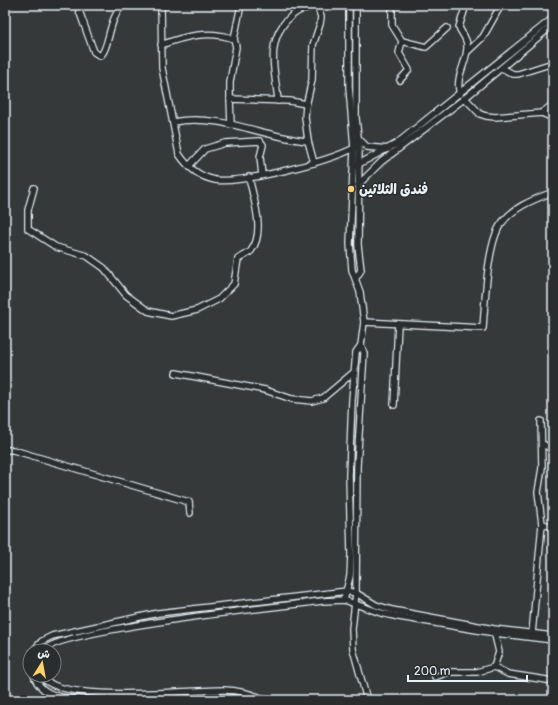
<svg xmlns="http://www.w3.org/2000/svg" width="558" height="705" font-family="Pangolin,'Playpen Sans Arabic',sans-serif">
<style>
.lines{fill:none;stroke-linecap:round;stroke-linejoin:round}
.minor-casing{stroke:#e8f1f8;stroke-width:8}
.minor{stroke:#2a2d2e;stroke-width:5.5}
.poi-dot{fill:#ffd166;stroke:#2a2d2e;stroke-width:1.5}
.labels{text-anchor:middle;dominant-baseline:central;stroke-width:3;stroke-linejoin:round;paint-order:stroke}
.poi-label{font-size:14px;font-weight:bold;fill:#e8f1f8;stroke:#2a2d2e;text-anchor:start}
</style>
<rect width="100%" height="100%" fill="#35393a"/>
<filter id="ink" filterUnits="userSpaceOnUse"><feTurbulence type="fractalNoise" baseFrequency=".025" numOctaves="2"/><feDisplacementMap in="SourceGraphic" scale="8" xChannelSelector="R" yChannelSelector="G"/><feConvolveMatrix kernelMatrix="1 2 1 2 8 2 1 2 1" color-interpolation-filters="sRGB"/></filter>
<g filter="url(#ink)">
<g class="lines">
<defs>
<g id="minor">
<path d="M 77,5 L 94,52 L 100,56 C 110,49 108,16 124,5"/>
<path d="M 161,5 L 162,68 L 179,154 C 187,166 199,177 215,180 C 241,184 337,160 359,145"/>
<path d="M 356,5 L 356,118 L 359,145 L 358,245 L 361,270 L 356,278"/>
<path d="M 392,5 L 392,25 L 402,41 L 426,47 L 447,28"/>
<path d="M 234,39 L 241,5"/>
<path d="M 161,45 C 185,36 209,30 234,39 L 236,47 L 230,82 L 230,99"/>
<path d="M 467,52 L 483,37 L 501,5"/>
<path d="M 502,68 L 513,74 L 518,74 L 553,63"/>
<path d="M 400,80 L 409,70 L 399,53 L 402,41"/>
<path d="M 460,94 C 454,76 469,61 467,44 C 466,37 461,33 459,27 L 466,5"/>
<path d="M 465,98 L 480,114 L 486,116 L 495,117 L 542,113 L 553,118"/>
<path d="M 278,101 C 276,74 266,49 283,25 C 292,13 302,8 317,5"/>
<path d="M 542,113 L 553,104"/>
<path d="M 173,122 C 219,113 263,137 308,141"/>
<path d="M 231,125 L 230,99 L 290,101 L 306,104"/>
<path d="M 359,139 L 367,147 L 389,149"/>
<path d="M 314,163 L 308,141 L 305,117 L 306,106 L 312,80 L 313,45 L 320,24 L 321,17 L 317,5"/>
<path d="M 189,166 L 205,149 L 225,143 L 260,141 L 263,145 L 260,157 L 262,175"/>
<path d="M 355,166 L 396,144 L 553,18"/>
<path d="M 358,185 L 381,162 L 465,98 L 553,25"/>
<path d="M 34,188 L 28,210 L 28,229 L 56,247 L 87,256 L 104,268 L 126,295 L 148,311 L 171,316 L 197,310 L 219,299 L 234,284 L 238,259 C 242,257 248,254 251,251 C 266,232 253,198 249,177"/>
<path d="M 364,322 L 483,328 C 485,303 487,244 501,224 C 513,207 535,199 553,192"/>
<path d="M 361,345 L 364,353 L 357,466 L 356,593 L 352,629 L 353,649 L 367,700"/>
<path d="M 176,373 L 265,390 L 292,399 L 312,401 L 323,398 L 354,372"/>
<path d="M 394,405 L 398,324"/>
<path d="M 542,444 L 553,449"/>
<path d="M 5,450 L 13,450 L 189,502 L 190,513"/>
<path d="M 542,524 L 553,527"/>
<path d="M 344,600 L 350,576 L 351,555 L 349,475 L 352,400 L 356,352 L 361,345 L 364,322 L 360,292 L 352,270 L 350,244 L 354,148 L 349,87 L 349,5"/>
<path d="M 532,634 L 542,524 L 538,492 L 542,468 L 541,421"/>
<path d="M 33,651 L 42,641 L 52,636 L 158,613 L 347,591 L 356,593 L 376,605 L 392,610 L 494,629 L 553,636"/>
<path d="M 43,651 C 57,629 283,606 322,601 L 344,600 L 381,613 L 399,617 L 495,633 L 553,640"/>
<path d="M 494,667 L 508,674 L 553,681"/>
<path d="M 34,675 C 35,679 37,683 40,686 C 52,700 78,699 95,700"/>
<path d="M 41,675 C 56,705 190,690 224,690 C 240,690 253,695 268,700"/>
<path d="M 435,677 L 448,672 L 477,672 L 494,667 L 499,652 L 494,631"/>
<path d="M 189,700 L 225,697 L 249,700"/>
</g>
</defs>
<use href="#minor" class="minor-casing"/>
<use href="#minor" class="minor"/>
</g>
</g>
<circle class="poi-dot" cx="351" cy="189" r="4"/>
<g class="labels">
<g class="poi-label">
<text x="359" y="189">فندق الثلاثين</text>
</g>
</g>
<rect width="558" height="705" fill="none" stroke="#2a2d2e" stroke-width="20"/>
<rect x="10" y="10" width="538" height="685" fill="none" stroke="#e8f1f8" stroke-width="1.5" filter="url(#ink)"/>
<g transform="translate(42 663) rotate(11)"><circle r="19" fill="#2a2d2e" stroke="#767b7f"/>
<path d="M0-3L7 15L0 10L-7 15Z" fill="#ffd166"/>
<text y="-6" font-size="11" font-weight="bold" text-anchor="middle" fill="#e8f1f8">ش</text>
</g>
<path d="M408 675v6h119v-6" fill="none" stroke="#e8f1f8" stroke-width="2"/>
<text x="414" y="675" font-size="12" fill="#e8f1f8" stroke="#2a2d2e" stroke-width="3" paint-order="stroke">200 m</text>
</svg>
